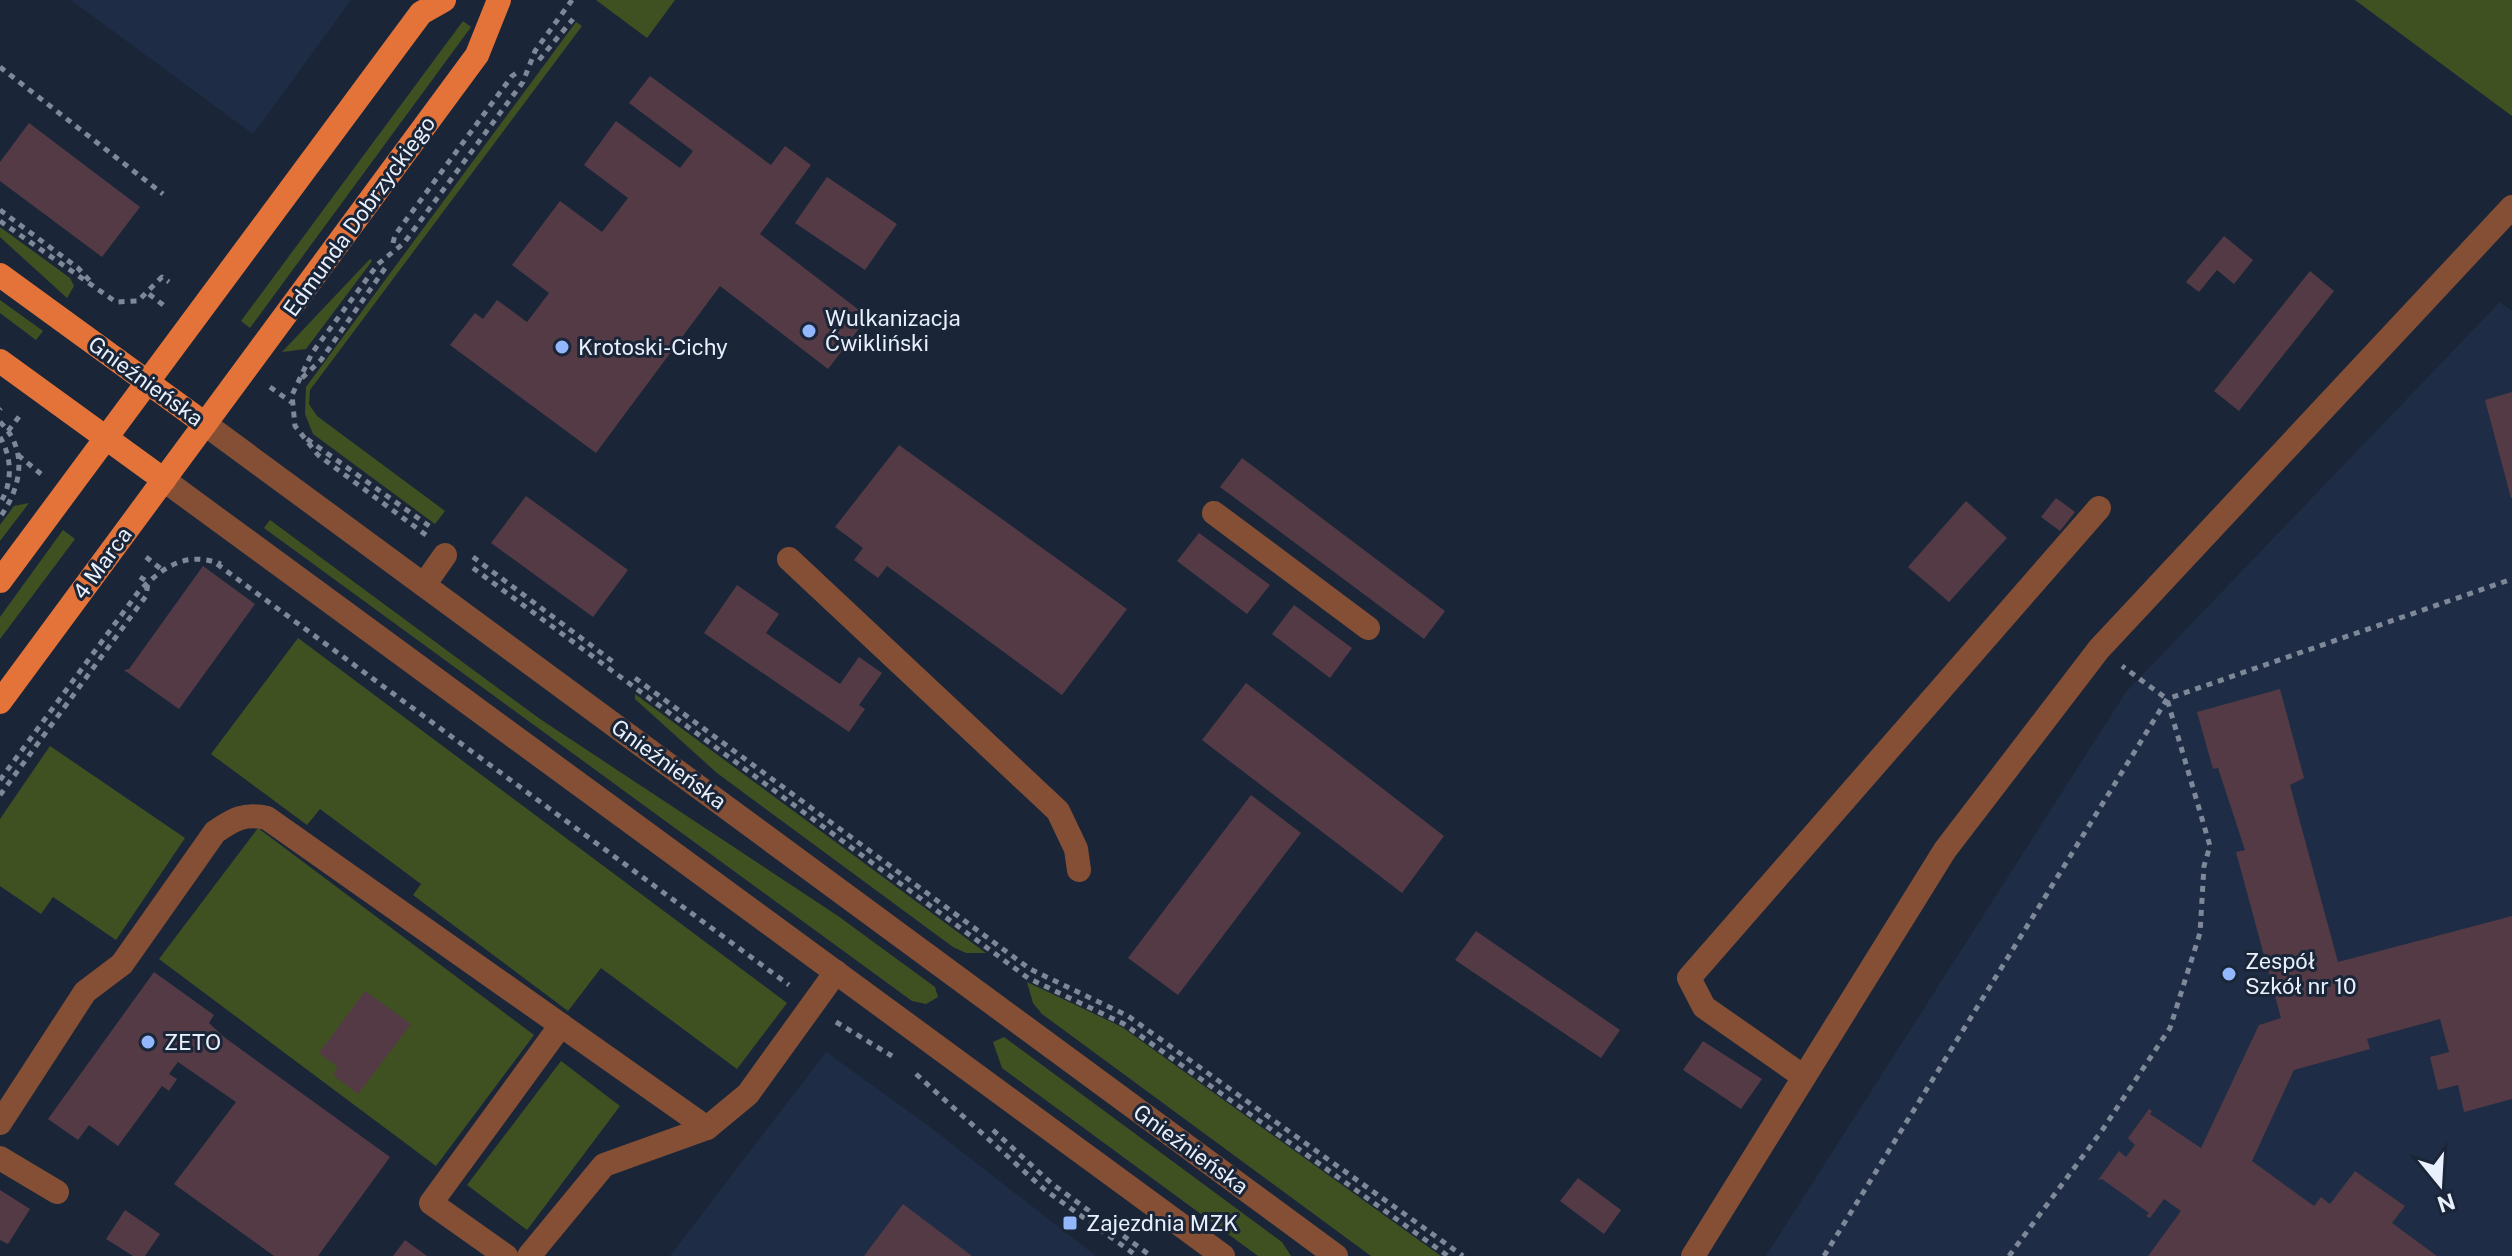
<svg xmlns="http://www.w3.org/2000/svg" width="2512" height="1256" font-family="'Public Sans',sans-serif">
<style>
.built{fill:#1e2d45}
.green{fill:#405121}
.building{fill:#533a45}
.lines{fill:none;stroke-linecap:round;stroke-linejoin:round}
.path{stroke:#7e8898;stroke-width:5;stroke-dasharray:6 6;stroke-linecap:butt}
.minor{stroke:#854f35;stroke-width:24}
.major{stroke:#e4733a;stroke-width:24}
.poi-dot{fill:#92b7fd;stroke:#1a2638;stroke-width:3}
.labels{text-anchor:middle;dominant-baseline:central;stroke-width:6;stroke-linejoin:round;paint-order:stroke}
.street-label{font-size:22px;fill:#e8f0fd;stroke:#1a2638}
.poi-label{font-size:22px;fill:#e8f0fd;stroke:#1a2638;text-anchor:start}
</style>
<rect width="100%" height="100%" fill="#1a2638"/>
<g class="built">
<path d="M 71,0 L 351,0 L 253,134 Z"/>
<path d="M 2500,302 L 2512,311 L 2512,1256 L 1766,1256 L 2126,692 Z"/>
<path d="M 826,1052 L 930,1127 L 1096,1256 L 670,1256 Z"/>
</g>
<g class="green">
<path d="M 596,0 L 675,0 L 647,38 Z"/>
<path d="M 2355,0 L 2512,0 L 2512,116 Z"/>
<path d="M 463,21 L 471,27 L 250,328 L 241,321 Z"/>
<path d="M 576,22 L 582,26 L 310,390 L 309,404 L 317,416 L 445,511 L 435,524 L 313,434 L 305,414 L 306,387 Z"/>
<path d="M 0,227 L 70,278 L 74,286 L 67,298 L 0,237 Z"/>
<path d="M 370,259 L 372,261 L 306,349 L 282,352 Z"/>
<path d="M 0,300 L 43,331 L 36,340 L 0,313 Z"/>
<path d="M 29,503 L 0,541 L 0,525 L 14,506 Z"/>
<path d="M 270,520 L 540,719 L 838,916 L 935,987 L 938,997 L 926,1004 L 912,1001 L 264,528 Z"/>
<path d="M 63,530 L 75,539 L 0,639 L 0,617 Z"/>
<path d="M 298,638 L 787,1003 L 737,1069 L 601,968 L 568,1011 L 413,895 L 421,884 L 320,809 L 307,825 L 211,754 Z"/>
<path d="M 635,694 L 986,953 L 966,953 L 953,947 L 717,773 L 635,699 Z"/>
<path d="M 50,746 L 185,838 L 116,940 L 53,897 L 41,914 L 0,886 L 0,819 Z"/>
<path d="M 258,828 L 534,1035 L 436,1166 L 159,959 Z"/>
<path d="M 1027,982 L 1122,1027 L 1441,1256 L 1371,1256 L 1042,1014 L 1033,1003 Z"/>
<path d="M 1004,1037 L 1282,1242 L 1291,1256 L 1258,1256 L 1002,1068 L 993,1042 Z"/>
<path d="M 561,1061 L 620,1106 L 527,1230 L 467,1185 Z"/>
</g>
<g class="building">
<path d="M 650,76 L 771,165 L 785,146 L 811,165 L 760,234 L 868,317 L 828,369 L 720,286 L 596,453 L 450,345 L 475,313 L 483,319 L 497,300 L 527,322 L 549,293 L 512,265 L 560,201 L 602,232 L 628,198 L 584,165 L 616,121 L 680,168 L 693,151 L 629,103 Z"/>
<path d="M 29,123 L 140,207 L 102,257 L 0,181 L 0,162 Z"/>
<path d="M 827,177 L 897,224 L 865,270 L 795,223 Z"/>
<path d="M 2224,236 L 2253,260 L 2234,284 L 2217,270 L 2199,292 L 2186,282 Z"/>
<path d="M 2310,271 L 2334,291 L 2239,411 L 2214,391 Z"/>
<path d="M 2512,392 L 2512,498 L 2511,498 L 2485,400 Z"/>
<path d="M 899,445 L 1127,609 L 1062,695 L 887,566 L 878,578 L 854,560 L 863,548 L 835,527 Z"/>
<path d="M 1242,458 L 1445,611 L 1424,639 L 1220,487 Z"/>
<path d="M 526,496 L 628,570 L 593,617 L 491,543 Z"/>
<path d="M 2056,498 L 2075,512 L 2060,531 L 2041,517 Z"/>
<path d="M 1966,501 L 2007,538 L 1949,602 L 1908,567 Z"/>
<path d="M 1199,533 L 1270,585 L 1247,614 L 1177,561 Z"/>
<path d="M 203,566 L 255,604 L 179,709 L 124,670 L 129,669 Z"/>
<path d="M 737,585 L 779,614 L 766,633 L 840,684 L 859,657 L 882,673 L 859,705 L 865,709 L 849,732 L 704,633 Z"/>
<path d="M 1294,605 L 1352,648 L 1330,678 L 1272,634 Z"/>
<path d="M 1246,683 L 1444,836 L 1402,893 L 1202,740 Z"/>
<path d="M 2280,689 L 2304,778 L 2290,785 L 2338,962 L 2512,916 L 2512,1099 L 2464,1112 L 2458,1085 L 2438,1090 L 2430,1057 L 2449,1052 L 2440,1019 L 2367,1039 L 2370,1049 L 2294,1070 L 2252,1161 L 2314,1206 L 2321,1197 L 2330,1204 L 2355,1171 L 2405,1206 L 2392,1223 L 2437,1256 L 2148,1256 L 2181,1211 L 2164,1199 L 2150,1218 L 2146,1216 L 2149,1213 L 2102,1179 L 2098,1180 L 2119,1151 L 2126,1157 L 2135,1145 L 2128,1138 L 2149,1109 L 2152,1111 L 2150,1114 L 2201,1148 L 2259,1025 L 2281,1018 L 2236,852 L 2245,850 L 2218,768 L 2213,769 L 2197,712 Z"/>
<path d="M 1251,795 L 1301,833 L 1178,995 L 1128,958 Z"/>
<path d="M 1476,931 L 1620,1030 L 1601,1058 L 1455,960 Z"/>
<path d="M 154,972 L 214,1015 L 209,1023 L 224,1037 L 390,1157 L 318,1256 L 274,1256 L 174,1184 L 236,1102 L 178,1062 L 169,1074 L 177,1079 L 169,1091 L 162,1086 L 118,1146 L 89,1125 L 78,1140 L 48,1119 Z"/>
<path d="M 365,991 L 411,1024 L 358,1094 L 333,1075 L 338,1067 L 319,1053 Z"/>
<path d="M 1703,1041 L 1762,1079 L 1741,1109 L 1683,1070 Z"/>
<path d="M 1578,1178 L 1621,1210 L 1604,1234 L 1560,1201 Z"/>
<path d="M 0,1190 L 30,1209 L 8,1244 L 0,1240 Z"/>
<path d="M 903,1204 L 972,1256 L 864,1256 Z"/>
<path d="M 125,1210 L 160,1234 L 145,1256 L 133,1256 L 106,1239 Z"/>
<path d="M 405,1240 L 427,1256 L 393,1256 Z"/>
</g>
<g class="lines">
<g class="path">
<path d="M 539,60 L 573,19"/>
<path d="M 0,67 L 163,194"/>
<path d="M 0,210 L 78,268 L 90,281"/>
<path d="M 0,221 L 116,302 L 138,301 L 162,277 L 169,282"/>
<path d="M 393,243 L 395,235 L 512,76 L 520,71"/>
<path d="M 149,294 L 167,308"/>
<path d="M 302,378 L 321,360 L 388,264"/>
<path d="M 270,387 L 291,402"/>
<path d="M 0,409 L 1,408"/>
<path d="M 0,422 C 29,450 21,488 0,517"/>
<path d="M 8,431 L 22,413"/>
<path d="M 0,437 C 12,457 13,483 0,503"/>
<path d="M 307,439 L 432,528"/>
<path d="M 18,455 L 41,474"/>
<path d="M 426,535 L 318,455 L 295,426 L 292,395 L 312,353 L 378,264 L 404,243 L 523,82 L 535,51 L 572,0"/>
<path d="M 146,557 L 161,569"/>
<path d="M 473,557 L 616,664"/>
<path d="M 217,564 L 789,985"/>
<path d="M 473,568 L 1028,978 L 1124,1024 L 1448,1256"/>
<path d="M 140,577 L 148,582"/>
<path d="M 635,678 L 1030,969 L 1128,1016 L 1463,1256"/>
<path d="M 0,780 L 139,591 C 165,566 185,551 221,564"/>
<path d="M 0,795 L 146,596 L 148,583"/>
<path d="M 836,1022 L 892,1056"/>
<path d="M 916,1074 L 1045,1190 L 1137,1256"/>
<path d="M 993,1130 L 1051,1183 L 1151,1256"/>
<path d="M 1824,1256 L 2167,699 L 2512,579"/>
<path d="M 2009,1256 L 2103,1129 L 2170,1028 L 2200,933 L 2204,866 L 2210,846 L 2167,699 L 2122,666"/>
</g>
<g class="minor">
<path d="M 205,424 L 1336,1256"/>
<path d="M 164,480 L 1223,1256"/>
<path d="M 1214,513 L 1368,628"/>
<path d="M 789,559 L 1058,811 L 1076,849 L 1079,870"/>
<path d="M 424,585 L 445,555"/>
<path d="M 1804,1077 L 1704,1007 L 1689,978 L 2099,508"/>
<path d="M 0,1123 L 85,992 L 122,964 L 215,832 C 234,819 244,813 267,818 L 707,1128 L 748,1094 L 836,972"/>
<path d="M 0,1158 L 57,1192"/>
<path d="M 506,1256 L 431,1203 L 561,1025"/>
<path d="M 529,1256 L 604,1165 L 707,1128"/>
<path d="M 1693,1256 L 1945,850 L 2099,649 L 2512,207"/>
</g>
<g class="major">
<path d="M 0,275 L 205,424"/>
<path d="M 0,361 L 164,480"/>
<path d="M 0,581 L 421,13 L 444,0"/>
<path d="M 0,702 L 477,55 L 499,0"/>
</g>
</g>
<g class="poi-dot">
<circle cx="809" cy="331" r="8"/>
<circle cx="562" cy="347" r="8"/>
<circle cx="2229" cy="974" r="8"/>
<circle cx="148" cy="1042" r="8"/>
<rect x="1062" y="1215" width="16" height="16" rx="4"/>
</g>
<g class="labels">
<g class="street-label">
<text transform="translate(359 216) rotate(-54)">Edmunda Dobrzyckiego</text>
<text transform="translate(146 381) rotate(36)">Gnieźnieńska</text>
<text transform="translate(102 563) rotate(-54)">4 Marca</text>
<text transform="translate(669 764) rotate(36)">Gnieźnieńska</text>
<text transform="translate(1191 1149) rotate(36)">Gnieźnieńska</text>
</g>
<g class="poi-label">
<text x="825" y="318">Wulkanizacja<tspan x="825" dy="25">Ćwikliński</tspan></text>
<text x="578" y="347">Krotoski-Cichy</text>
<text x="2245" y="961">Zespół<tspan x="2245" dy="25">Szkół nr 10</tspan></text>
<text x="164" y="1042">ZETO</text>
<text x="1086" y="1223">Zajezdnia MZK</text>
</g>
</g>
<g transform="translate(2440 1184) rotate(162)" stroke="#1a2638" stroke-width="6" paint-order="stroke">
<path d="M0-6L14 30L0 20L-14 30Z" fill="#e8f0fd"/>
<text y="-12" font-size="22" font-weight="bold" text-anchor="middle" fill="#e8f0fd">N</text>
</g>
</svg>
